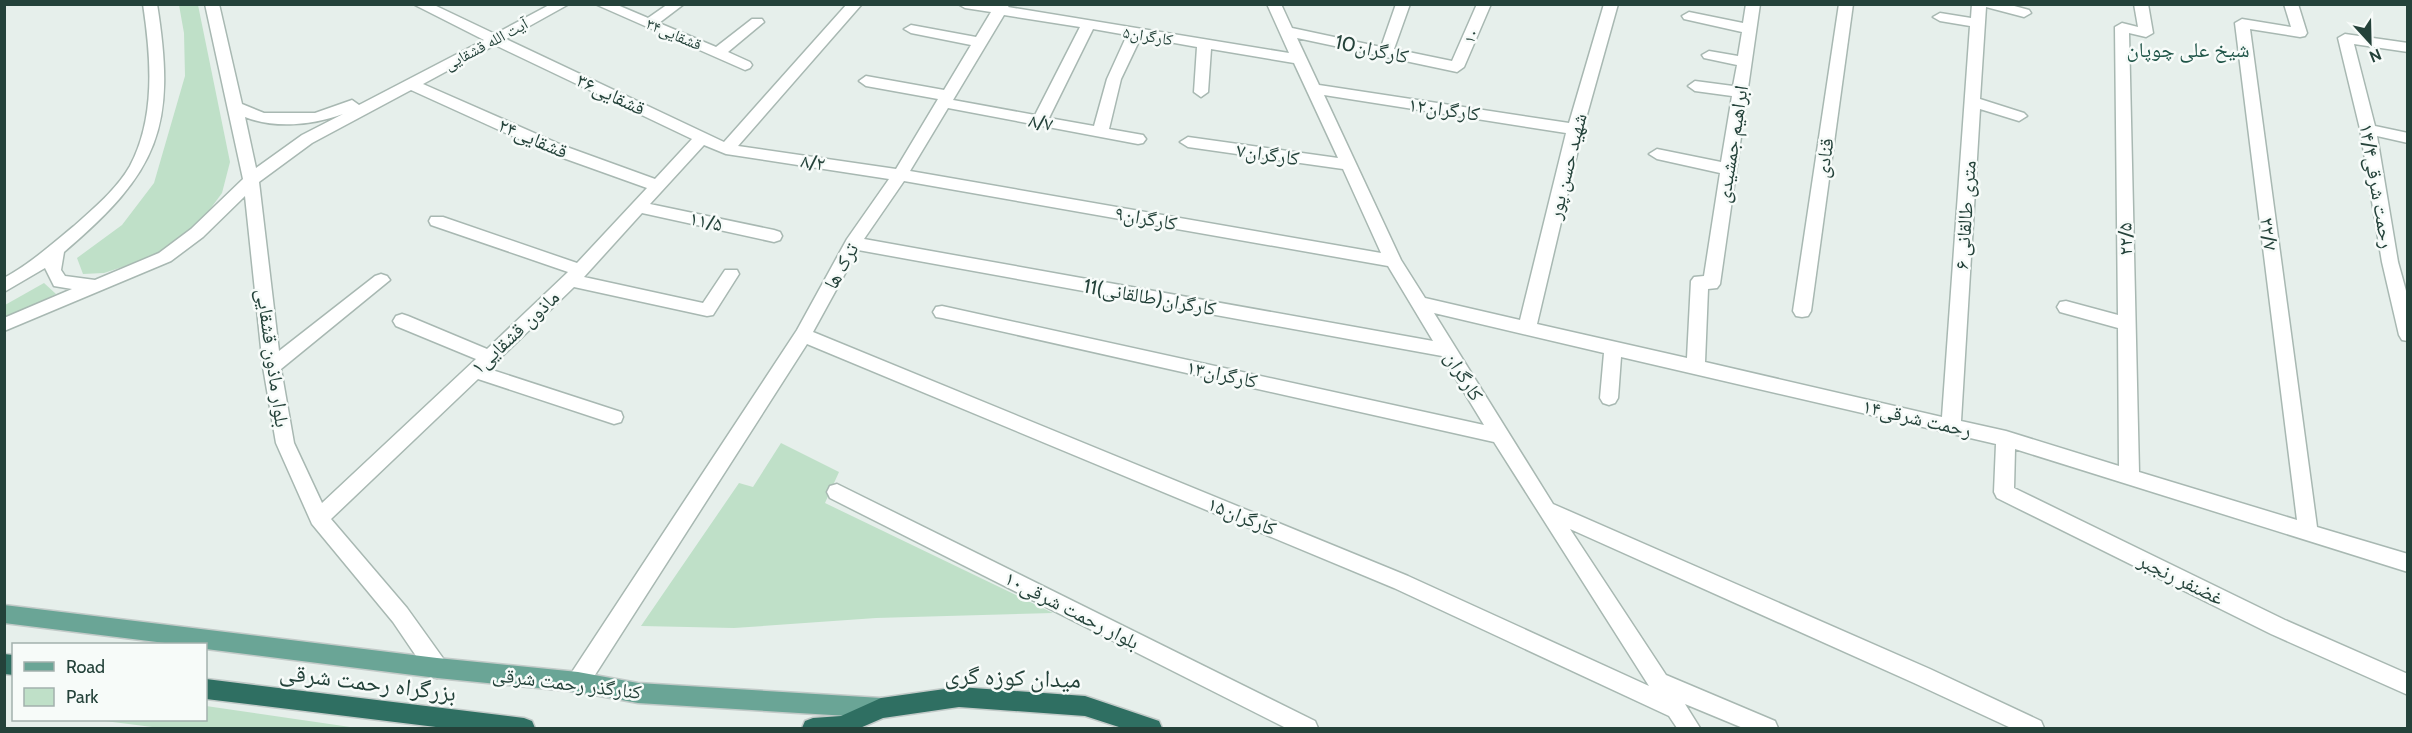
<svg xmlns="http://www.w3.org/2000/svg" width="2412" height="733" font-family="Cabin,'Noto Naskh Arabic',sans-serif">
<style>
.green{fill:#bfe0c8}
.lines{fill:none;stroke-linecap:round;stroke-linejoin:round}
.minor-casing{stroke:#a8b8b2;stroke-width:3}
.major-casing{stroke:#c2cac8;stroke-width:3}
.highway-casing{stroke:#c2cac8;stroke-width:3}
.minor{fill:#fff;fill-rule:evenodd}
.major{fill:#6aa596;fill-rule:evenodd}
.highway{fill:#2f6f62;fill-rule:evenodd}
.labels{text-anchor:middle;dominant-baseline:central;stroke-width:5;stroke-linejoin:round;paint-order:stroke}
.far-street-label{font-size:16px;fill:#24423a;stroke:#f7fbf9}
.street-label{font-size:20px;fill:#24423a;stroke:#f7fbf9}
.neighbourhood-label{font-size:21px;fill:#1f5548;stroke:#f7fbf9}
.near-street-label{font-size:24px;fill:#24423a;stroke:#f7fbf9}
</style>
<rect width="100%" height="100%" fill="#e6efeb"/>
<g class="green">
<path d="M 179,5 L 198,5 L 230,162 L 222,193 L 205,216 L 178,241 L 150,258 L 104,273 L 83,274 L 77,258 L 122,225 L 154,183 L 185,76 L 184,33 Z"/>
<path d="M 44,283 L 56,294 L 5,320 L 5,305 Z"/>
<path d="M 781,443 L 839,472 L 825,503 L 1053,613 L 876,618 L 734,628 L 641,626 L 739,483 L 753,487 Z"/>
<path d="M 206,706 L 357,728 L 160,728 L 97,720 L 206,720 Z"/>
</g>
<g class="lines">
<defs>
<g id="minor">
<path d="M 143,4 L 157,4 C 177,128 158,172 64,252 L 61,270 L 65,276 L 95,280 L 159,253 L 191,229 L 243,179 L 205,4 L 219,4 L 242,104 L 264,113 L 315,113 L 352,100 L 359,105 L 484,40 L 413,4 L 432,4 L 495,34 L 551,4 L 569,4 L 506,39 L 724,142 L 847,4 L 862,4 L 738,146 L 896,169 L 938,99 L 866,86 L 859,81 L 866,76 L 944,90 L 971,45 L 911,33 L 904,29 L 911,25 L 976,37 L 991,12 L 965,8 L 958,4 L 1010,4 L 1008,7 L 1289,53 L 1267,4 L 1281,4 L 1292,28 L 1381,47 L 1396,4 L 1410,4 L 1394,49 L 1452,61 L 1477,4 L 1491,4 L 1464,67 L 1457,72 L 1297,38 L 1319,85 L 1569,123 L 1604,4 L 1618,4 L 1583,129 L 1537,324 L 1687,358 L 1691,281 L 1694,277 L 1704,276 L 1720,173 L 1657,159 L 1649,154 L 1657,149 L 1721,162 L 1732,96 L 1695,91 L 1688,86 L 1695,81 L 1733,86 L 1737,65 L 1704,58 L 1702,55 L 1709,51 L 1738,56 L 1742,32 L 1684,19 L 1682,16 L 1689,12 L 1743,23 L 1746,4 L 1760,4 L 1720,284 L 1717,288 L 1708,289 L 1705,362 L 1942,417 L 1970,26 L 1940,21 L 1933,17 L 1940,13 L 1971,18 L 1972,4 L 2007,4 L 2029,10 L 2031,13 L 2024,17 L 1986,7 L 1980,99 L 2024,113 L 2027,116 L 2019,121 L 1980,109 L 1961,421 L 2006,431 L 2119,466 L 2118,328 L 2060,312 L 2057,307 L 2060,302 L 2066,301 L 2118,315 L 2115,27 L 2122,23 L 2138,27 L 2134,4 L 2148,4 L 2153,33 L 2146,37 L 2129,33 L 2139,472 L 2297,520 L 2235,23 L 2242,19 L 2291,27 L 2284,4 L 2298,4 L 2307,33 L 2305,36 L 2300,37 L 2250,29 L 2317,527 L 2408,554 L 2408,572 L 2015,449 L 2014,488 L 2285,620 L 2408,674 L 2408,695 L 2271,634 L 1997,498 L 1994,492 L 1996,444 L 1621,357 L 1618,398 L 1615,403 L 1609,405 L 1603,403 L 1600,398 L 1604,353 L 1434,313 L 1553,504 L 1930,669 L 2041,721 L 2044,728 L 2011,728 L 1914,683 L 1570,529 L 1666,675 L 1775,721 L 1778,728 L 1743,728 L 1685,704 L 1700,728 L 1677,728 L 1669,716 L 1394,588 L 807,344 L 586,689 L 578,692 L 570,689 L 567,682 L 570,675 L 797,330 L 847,239 L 889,179 L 726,154 L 704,145 L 650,204 L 774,230 L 780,232 L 782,236 L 780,240 L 774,242 L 642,213 L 584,277 L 703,303 L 725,270 L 737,270 L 739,274 L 713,315 L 707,316 L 574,287 L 489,369 L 621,412 L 623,417 L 621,422 L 614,424 L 478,379 L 331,519 L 407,608 L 445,661 L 448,668 L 445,675 L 437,678 L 429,675 L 393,622 L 312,524 L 276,443 L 263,367 L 245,196 L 203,237 L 171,261 L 4,331 L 4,318 L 72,289 L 54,286 L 45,268 L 4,292 L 4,278 C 30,264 52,244 74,226 C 94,208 117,189 130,166 C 156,117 151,57 143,4 ZM 1004,15 L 1080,27 L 1035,115 L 953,100 ZM 1093,29 L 1127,35 L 1107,79 L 1094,126 L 1049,118 ZM 1141,37 L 1197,47 L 1194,92 L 1201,97 L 1208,92 L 1211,49 L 1294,63 L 1338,158 L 1188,137 L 1180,142 L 1188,147 L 1343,169 L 1381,253 L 910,171 L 948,108 L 1138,144 L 1143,143 L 1146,139 L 1143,135 L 1109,129 L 1121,79 ZM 495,45 L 692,139 L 655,179 L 564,146 L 423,84 ZM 411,90 L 552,154 L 647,188 L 577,263 L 443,217 L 431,217 L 429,221 L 431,225 L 568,272 L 487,349 L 408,316 L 402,314 L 396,316 L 393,321 L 396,326 L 476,359 L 322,503 L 294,443 L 281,369 L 390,280 L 387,276 L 381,274 L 375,276 L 279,351 L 259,182 L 312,143 ZM 1324,95 L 1566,133 L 1520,320 L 1425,298 L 1401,260 ZM 343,114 L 302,135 L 256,168 L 245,117 C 275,129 313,125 343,114 ZM 904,181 L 1388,266 L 1433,341 L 864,239 ZM 858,250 L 1442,356 L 1484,425 L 942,306 L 936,307 L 933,312 L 936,317 L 942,318 L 1494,442 L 1649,686 L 1408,576 L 813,332 Z"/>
<path d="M 595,4 L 615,4 L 648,18 L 668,4 L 684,4 L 659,23 L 716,47 L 752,19 L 762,19 L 764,22 L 728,52 L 750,62 L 752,65 L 750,68 L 745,70 Z"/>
<path d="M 1839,4 L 1853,4 L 1811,311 L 1808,316 L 1802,317 L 1796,316 L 1793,311 Z"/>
<path d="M 2345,34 L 2408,43 L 2408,52 L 2354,44 L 2375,126 L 2408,133 L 2408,143 L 2377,136 L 2398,262 L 2408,298 L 2408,341 L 2402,340 L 2399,335 L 2382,262 L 2360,129 L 2338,38 Z"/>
<path d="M 837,484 L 1315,721 L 1318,728 L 1286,728 L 830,498 L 827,492 L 830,486 Z"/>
</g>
<path id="major" d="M 4,605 L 437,658 L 578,672 L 638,683 L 881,698 L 889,701 L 892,708 L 889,715 L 881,718 L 638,703 L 578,692 L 437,678 L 206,649 L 206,644 L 173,644 L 4,623 Z"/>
<g id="highway">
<path d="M 4,654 L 14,655 L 14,675 L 4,674 Z"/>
<path d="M 206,679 L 524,718 L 532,721 L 535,728 L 444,728 L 206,699 Z"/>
<path d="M 959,687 L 1085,696 L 1159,721 L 1162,728 L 1122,728 L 1085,716 L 959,707 L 883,718 L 860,728 L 802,728 L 805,721 L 813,718 L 841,716 L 881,698 Z"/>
</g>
</defs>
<use href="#minor" class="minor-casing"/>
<use href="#major" class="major-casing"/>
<use href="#highway" class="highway-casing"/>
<use href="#minor" class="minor"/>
<use href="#major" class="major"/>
<use href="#highway" class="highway"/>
</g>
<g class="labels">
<g class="far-street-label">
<text transform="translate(674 34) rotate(23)">قشقایی۳۴</text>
<text transform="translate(1148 36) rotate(9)">کارگران۵</text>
<text transform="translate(1471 36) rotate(-67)">۱۰</text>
<text transform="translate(486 44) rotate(-28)">آیت الله قشقایی</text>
</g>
<g class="street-label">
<text transform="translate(1372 49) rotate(12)">10کارگران</text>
<text transform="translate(611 94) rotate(25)">قشقایی۳۶</text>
<text transform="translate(1444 109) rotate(8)">۱۲کارگران</text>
<text transform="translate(1041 122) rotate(10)">۸/۷</text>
<text transform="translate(533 138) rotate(23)">قشقایی۲۴</text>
<text transform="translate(1732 144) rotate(-81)">ابراهیم جمشیدی</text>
<text transform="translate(1268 154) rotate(8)">کارگران۷</text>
<text transform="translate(1824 158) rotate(-82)">قنادی</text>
<text transform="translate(813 162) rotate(8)">۸/۲</text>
<text transform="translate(1567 166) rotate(-76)">شهید حسن پور</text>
<text transform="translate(2377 186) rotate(80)">۱۴/۴رحمت شرقی</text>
<text transform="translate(1965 215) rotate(-86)">۶ متری طالقانی</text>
<text transform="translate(1146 218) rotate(10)">کارگران۹</text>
<text transform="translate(706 221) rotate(12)">۱۱/۵</text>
<text transform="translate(2269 234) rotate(83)">۲۲/۷</text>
<text transform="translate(2125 239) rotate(-91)">۲۲/۵</text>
<text transform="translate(841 266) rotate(-61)">ترک ها</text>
<text transform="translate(1150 297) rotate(10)">11کارگران(طالقانی)</text>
<text transform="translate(515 332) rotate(-43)">ماذون قشقایی۱</text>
<text transform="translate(273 358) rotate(82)">بلوار ماذون قشقایی</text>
<text transform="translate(1222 374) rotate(12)">کارگران۱۳</text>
<text transform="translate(1464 376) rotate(58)">کارگران</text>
<text transform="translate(1917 418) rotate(13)">۱۴رحمت شرقی</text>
<text transform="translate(1242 516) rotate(22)">۱۵کارگران</text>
<text transform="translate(2181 579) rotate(26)">غضنفر رنجبر</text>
<text transform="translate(1072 610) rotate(27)">۱۰بلوار رحمت شرقی</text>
<text transform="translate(567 683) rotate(7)">کنارگذر رحمت شرقی</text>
</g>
<g class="neighbourhood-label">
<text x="2188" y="49">شیخ علی چوپان</text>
</g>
<g class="near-street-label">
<text transform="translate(1013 677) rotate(2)">میدان کوزه گری</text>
<text transform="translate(368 682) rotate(7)">بزرگراه رحمت شرقی</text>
</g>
</g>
<rect width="2412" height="733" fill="none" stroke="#24423a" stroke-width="12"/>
<rect x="12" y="643" width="195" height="78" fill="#f7fbf9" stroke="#a3b1ad" stroke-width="1.5"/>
<rect x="24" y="662" width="30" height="9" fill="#6aa596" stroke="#a3b1ad" stroke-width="1.5"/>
<text x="66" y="673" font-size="18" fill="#24423a">Road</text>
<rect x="24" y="688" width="30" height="18" fill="#bfe0c8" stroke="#a3b1ad" stroke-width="1.5"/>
<text x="66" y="703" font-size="18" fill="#24423a">Park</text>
<g transform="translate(2370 42) rotate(158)" stroke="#f7fbf9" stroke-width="4.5" paint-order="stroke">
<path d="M0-4.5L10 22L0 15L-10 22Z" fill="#24423a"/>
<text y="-9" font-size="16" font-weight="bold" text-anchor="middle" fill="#24423a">N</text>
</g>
</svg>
